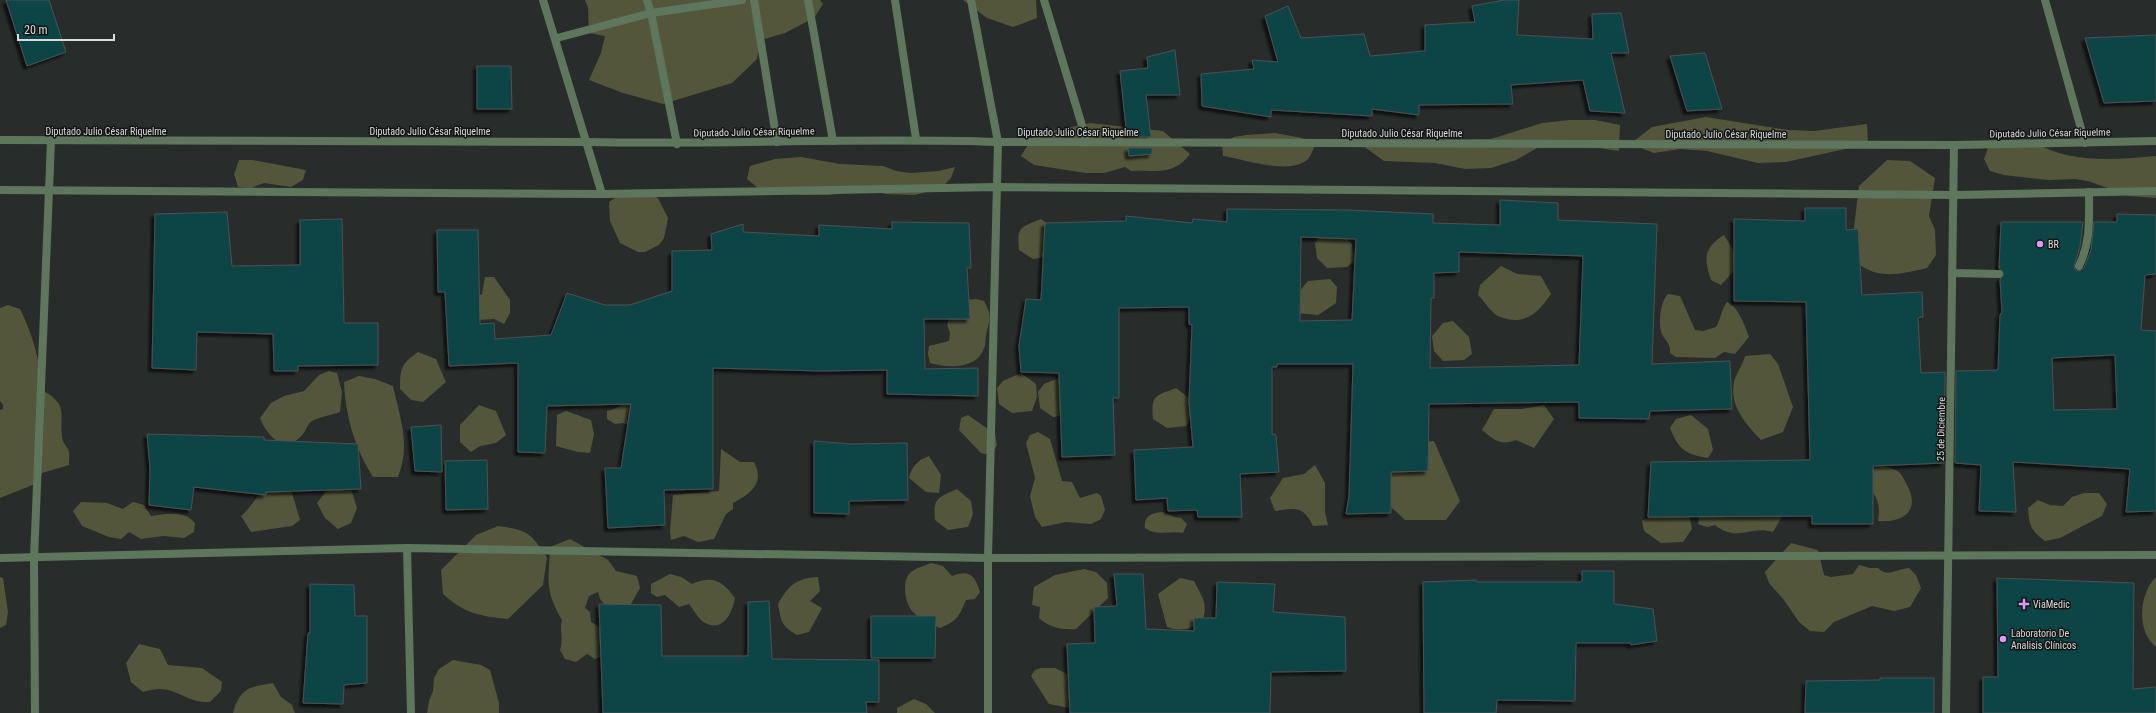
<svg xmlns="http://www.w3.org/2000/svg" width="2156" height="713" font-family="'Roboto Condensed',sans-serif">
<style>
.green{fill:#53563a}
.building{fill:#0f4446;stroke:#4c5151;fill-rule:evenodd;filter:url(#shadow)}
.lines{fill:none;stroke-linecap:round;stroke-linejoin:round}
.service{stroke:#5e775c;stroke-width:8}
.minor{stroke:#5e775c;stroke-width:8}
.tertiary{stroke:#5e775c;stroke-width:8}
.poi-dot{fill:#da9af6;stroke:#131514;stroke-width:1.5}
.labels{text-anchor:middle;dominant-baseline:central;stroke-width:3;stroke-linejoin:round;paint-order:stroke}
.street-label{font-size:10px;fill:#d9dcdb;stroke:#131514}
.poi-label{font-size:10px;fill:#d9dcdb;stroke:#131514;text-anchor:start}
</style>
<defs>
<filter id="shadow"><feDropShadow dx="-3.5" dy="3.5" stdDeviation="1" flood-color="#0009"/></filter>
</defs>
<rect width="100%" height="100%" fill="#282d2b"/>
<g class="green">
<path d="M 585,0 L 820,0 L 823,4 L 814,18 L 785,33 L 761,40 L 757,59 L 732,83 L 663,104 L 623,93 L 589,80 L 601,53 L 605,36 L 589,33 L 588,7 Z"/>
<path d="M 963,0 L 1036,0 L 1037,18 L 1013,27 L 987,18 Z"/>
<path d="M 1706,117 L 1788,130 L 1814,131 L 1867,124 L 1868,144 L 1786,162 L 1758,163 L 1707,151 L 1680,149 L 1654,153 L 1630,144 L 1652,127 Z"/>
<path d="M 1569,120 L 1595,120 L 1620,125 L 1619,151 L 1592,147 L 1537,148 L 1516,160 L 1491,168 L 1465,169 L 1435,163 L 1384,161 L 1359,143 L 1491,139 L 1542,123 Z"/>
<path d="M 1090,123 L 1163,131 L 1190,154 C 1174,176 1155,170 1131,171 L 1125,167 L 1104,173 L 1086,173 L 1034,165 L 1021,156 L 1034,135 Z"/>
<path d="M 1275,133 L 1302,138 L 1315,145 C 1313,149 1311,156 1308,159 C 1290,176 1244,159 1223,156 L 1222,143 L 1234,137 L 1246,135 Z"/>
<path d="M 2029,139 C 2065,164 2115,160 2156,156 L 2156,198 L 2129,196 L 2088,181 L 2075,179 L 2048,180 L 2004,175 L 1990,171 L 1984,159 L 1989,145 L 2001,140 L 2003,146 L 2016,140 Z"/>
<path d="M 801,157 L 840,164 L 883,166 L 896,171 L 911,173 L 939,171 L 955,167 L 951,178 L 941,188 L 915,195 L 885,194 L 870,190 L 829,195 L 802,195 L 758,188 L 747,179 L 750,166 L 775,159 Z"/>
<path d="M 239,160 L 252,160 L 306,170 L 303,180 L 291,187 L 264,183 L 251,188 L 238,187 L 234,174 Z"/>
<path d="M 1887,160 L 1910,161 L 1935,178 L 1929,216 L 1935,230 L 1936,255 L 1927,268 C 1900,274 1878,281 1855,261 L 1852,244 L 1859,186 Z"/>
<path d="M 625,191 L 643,192 L 658,198 L 668,218 L 664,238 L 659,245 L 645,252 L 638,252 L 620,243 L 610,221 L 609,202 Z"/>
<path d="M 1041,219 L 1056,230 L 1052,256 L 1033,259 L 1019,250 C 1017,226 1020,228 1041,219 Z"/>
<path d="M 1336,227 L 1352,244 L 1354,261 L 1347,267 L 1327,268 L 1317,258 L 1315,243 L 1326,230 Z"/>
<path d="M 1724,235 C 1740,261 1744,261 1721,285 L 1711,280 C 1704,259 1703,248 1724,235 Z"/>
<path d="M 1501,266 L 1517,274 L 1541,276 L 1551,294 C 1538,313 1525,326 1500,317 C 1492,314 1484,301 1478,295 L 1480,285 Z"/>
<path d="M 485,277 L 494,277 L 510,300 L 510,313 L 504,324 L 494,319 L 479,320 L 477,297 L 482,294 Z"/>
<path d="M 1330,279 L 1337,287 L 1336,303 L 1318,315 L 1296,313 L 1297,294 L 1308,281 Z"/>
<path d="M 1668,294 L 1680,296 L 1695,330 L 1703,331 L 1716,327 C 1721,319 1721,310 1727,302 C 1738,306 1745,326 1749,337 L 1735,354 L 1724,352 L 1715,358 L 1676,357 L 1670,353 C 1671,343 1665,341 1662,334 C 1658,324 1660,302 1668,294 Z"/>
<path d="M 976,299 L 984,301 C 993,317 989,320 986,336 C 985,340 986,345 984,348 C 977,370 947,368 930,363 L 928,354 L 929,346 L 949,341 L 950,333 L 947,324 L 952,313 L 965,300 Z"/>
<path d="M 8,305 L 20,309 C 32,333 41,363 42,390 C 72,406 57,418 63,441 C 64,444 66,446 68,449 C 70,453 69,460 69,465 L 42,473 L 40,482 L 0,498 L 0,410 L 3,409 L 3,405 L 0,401 L 0,308 Z"/>
<path d="M 1453,321 L 1469,337 L 1472,354 L 1464,360 L 1443,361 L 1434,351 L 1432,336 L 1443,323 Z"/>
<path d="M 418,352 L 436,359 L 446,382 L 423,402 L 411,400 L 400,389 C 400,368 401,364 418,352 Z"/>
<path d="M 1770,354 L 1778,364 L 1793,407 L 1783,432 L 1761,440 C 1746,424 1729,406 1734,382 C 1736,373 1743,365 1745,356 Z"/>
<path d="M 329,371 L 337,373 L 342,392 L 340,412 C 333,415 319,417 314,420 C 307,423 307,429 303,434 C 285,456 267,436 260,418 L 271,403 L 284,396 L 304,391 L 319,375 Z"/>
<path d="M 1021,373 L 1036,384 L 1037,397 L 1032,411 L 1012,413 L 999,404 L 997,388 L 1003,381 Z"/>
<path d="M 359,376 L 375,379 L 393,386 C 400,418 411,445 398,477 L 373,477 C 355,449 345,415 344,382 Z"/>
<path d="M 1062,377 L 1073,414 L 1053,417 L 1040,408 L 1038,392 L 1044,384 Z"/>
<path d="M 1176,388 L 1190,399 L 1192,412 L 1187,426 L 1167,428 L 1153,419 C 1151,395 1155,396 1176,388 Z"/>
<path d="M 634,399 L 632,427 L 623,423 L 615,424 L 607,419 L 607,411 C 618,409 624,402 634,399 Z"/>
<path d="M 479,405 L 496,411 L 506,435 L 496,443 L 480,446 L 471,452 L 460,442 L 460,425 Z"/>
<path d="M 1544,405 L 1554,419 L 1534,448 L 1516,440 C 1501,446 1494,440 1482,430 L 1494,409 L 1522,409 Z"/>
<path d="M 566,411 L 591,420 L 594,434 L 590,453 L 578,452 L 556,446 L 557,415 Z"/>
<path d="M 968,415 L 995,434 L 997,445 L 994,451 L 985,454 L 981,453 L 959,430 L 961,418 Z"/>
<path d="M 1691,415 L 1708,429 L 1713,450 L 1708,458 C 1685,454 1679,450 1670,428 L 1676,419 Z"/>
<path d="M 1038,432 L 1050,439 L 1062,481 L 1072,482 L 1080,498 L 1097,493 L 1101,496 L 1105,510 L 1101,519 L 1091,524 L 1066,522 L 1042,527 L 1035,517 L 1030,496 L 1035,478 L 1026,443 L 1030,435 Z"/>
<path d="M 1434,441 L 1460,501 L 1446,520 L 1405,520 L 1389,505 L 1376,461 L 1398,444 Z"/>
<path d="M 721,449 L 740,462 L 754,462 C 765,483 751,493 733,503 L 733,509 L 726,514 L 714,539 L 698,542 L 684,536 L 671,540 L 670,531 L 673,495 L 719,491 Z"/>
<path d="M 929,456 L 941,475 L 939,493 L 926,492 L 909,478 C 911,467 918,460 929,456 Z"/>
<path d="M 1315,465 L 1325,483 L 1325,512 L 1328,525 L 1313,526 C 1303,506 1297,508 1275,511 L 1270,498 L 1283,478 L 1304,474 Z"/>
<path d="M 1884,466 C 1889,468 1895,469 1899,472 C 1902,475 1905,481 1907,485 C 1921,511 1903,523 1878,521 C 1882,499 1874,493 1860,478 L 1863,470 Z"/>
<path d="M 267,484 L 291,489 L 300,520 L 292,526 L 251,532 L 241,516 C 252,507 258,494 267,484 Z"/>
<path d="M 351,489 L 357,508 L 351,523 L 338,529 L 325,518 L 317,503 L 327,490 Z"/>
<path d="M 957,489 L 971,501 L 973,514 L 968,527 L 948,530 L 935,520 C 933,498 937,498 957,489 Z"/>
<path d="M 2084,493 L 2099,493 L 2107,504 L 2102,516 L 2060,538 L 2045,541 C 2031,531 2029,525 2028,508 L 2038,500 L 2050,505 L 2063,506 L 2072,497 Z"/>
<path d="M 81,502 L 107,503 L 123,509 L 133,502 L 144,505 L 151,516 C 167,514 184,510 195,523 L 194,532 L 184,538 L 163,536 L 141,539 L 129,532 L 121,539 L 109,537 L 82,526 L 73,511 Z"/>
<path d="M 1701,507 L 1783,515 L 1773,532 C 1751,525 1737,543 1715,525 L 1707,527 L 1698,524 Z"/>
<path d="M 1671,509 L 1690,518 L 1692,529 L 1683,542 L 1661,543 L 1644,531 L 1642,521 L 1654,514 Z"/>
<path d="M 1163,512 L 1174,517 L 1181,518 L 1187,524 L 1183,533 C 1170,530 1158,537 1145,528 C 1144,516 1151,513 1163,512 Z"/>
<path d="M 498,526 C 528,530 531,533 547,558 L 543,585 L 508,619 C 480,616 465,614 443,594 L 441,570 L 476,535 Z"/>
<path d="M 570,539 L 608,560 L 616,571 L 637,576 L 640,588 L 627,611 L 612,613 L 600,599 L 598,592 L 589,596 L 585,608 L 590,612 L 591,622 L 612,634 L 604,655 L 595,659 L 587,654 L 576,662 L 565,659 L 560,650 C 564,639 559,631 562,620 C 544,589 549,581 550,547 Z"/>
<path d="M 1791,543 L 1818,550 L 1824,575 L 1831,577 L 1853,574 L 1859,565 L 1870,568 L 1878,568 C 1888,578 1896,569 1909,568 L 1916,575 L 1921,588 L 1910,607 L 1894,611 L 1872,606 L 1834,622 L 1824,632 L 1810,631 L 1799,622 L 1784,600 L 1769,583 L 1765,572 Z"/>
<path d="M 931,563 L 943,566 L 952,576 C 969,569 975,575 980,592 L 975,599 L 966,600 C 959,617 957,621 940,628 C 931,624 920,620 913,612 C 905,604 902,583 909,574 C 914,568 924,566 931,563 Z"/>
<path d="M 1084,569 L 1096,572 L 1107,583 L 1108,598 L 1076,629 C 1062,630 1050,628 1039,618 L 1040,607 L 1032,605 L 1034,587 L 1055,575 Z"/>
<path d="M 670,574 L 681,577 L 692,584 C 714,575 722,581 735,598 C 732,613 724,632 705,623 C 699,620 693,609 689,604 L 679,607 L 665,595 L 657,597 L 651,593 L 651,584 Z"/>
<path d="M 0,577 L 3,578 L 8,612 L 6,625 L 0,628 Z"/>
<path d="M 818,577 L 820,591 L 810,601 L 822,608 L 809,632 L 797,635 C 781,626 781,621 778,604 C 789,585 796,578 818,577 Z"/>
<path d="M 2156,577 L 2156,647 C 2136,632 2139,593 2156,577 Z"/>
<path d="M 1180,578 L 1194,581 C 1202,597 1209,605 1202,622 C 1190,629 1181,632 1167,627 L 1158,594 Z"/>
<path d="M 139,644 L 160,649 L 168,665 L 202,668 L 222,682 L 221,691 L 210,702 C 181,703 175,681 143,692 L 131,682 L 126,663 Z"/>
<path d="M 453,660 L 481,665 L 490,670 L 499,703 L 499,713 L 427,713 L 429,701 L 433,691 L 434,678 L 439,669 Z"/>
<path d="M 1041,668 L 1055,668 L 1075,678 L 1075,709 L 1049,704 L 1031,676 L 1035,670 Z"/>
<path d="M 273,683 L 281,697 L 292,705 L 295,713 L 233,713 C 240,688 249,687 273,683 Z"/>
<path d="M 914,699 L 926,704 L 935,713 L 897,713 L 897,708 Z"/>
</g>
<g class="building">
<path d="M 6,0 L 49,0 L 66,52 L 27,66 Z"/>
<path d="M 1504,0 L 1519,0 L 1517,35 L 1593,39 L 1592,14 L 1621,13 L 1629,53 L 1611,53 L 1625,113 L 1590,111 L 1583,80 L 1511,85 L 1513,104 L 1419,105 L 1419,115 L 1372,109 L 1372,116 L 1271,110 L 1271,117 L 1202,106 L 1201,74 L 1254,69 L 1252,60 L 1278,62 L 1265,16 L 1288,6 L 1301,38 L 1364,34 L 1370,56 L 1425,51 L 1425,25 L 1475,22 L 1472,6 Z"/>
<path d="M 2156,35 L 2156,101 L 2104,103 L 2085,38 Z"/>
<path d="M 1175,50 L 1180,95 L 1146,95 L 1151,137 L 1127,137 L 1120,71 L 1148,68 L 1147,57 Z"/>
<path d="M 1705,53 L 1722,109 L 1687,111 L 1670,56 Z"/>
<path d="M 477,66 L 511,66 L 512,109 L 477,109 Z"/>
<path d="M 1128,148 L 1152,148 L 1152,154 L 1129,156 Z"/>
<path d="M 1500,200 L 1558,203 L 1558,220 L 1657,224 L 1652,364 L 1730,361 L 1732,409 L 1650,411 L 1649,419 L 1579,418 L 1579,402 L 1429,404 L 1428,471 L 1391,472 L 1391,513 L 1346,514 L 1349,496 L 1353,364 L 1277,364 L 1277,367 L 1272,367 L 1272,434 L 1276,435 L 1279,472 L 1240,474 L 1242,517 L 1198,517 L 1197,510 L 1168,511 L 1167,498 L 1136,500 L 1134,450 L 1193,447 L 1189,401 L 1192,325 L 1189,324 L 1189,307 L 1119,308 L 1119,398 L 1113,398 L 1115,455 L 1062,457 L 1059,373 L 1021,372 L 1019,346 L 1026,299 L 1041,300 L 1045,223 L 1126,221 L 1126,216 L 1192,223 L 1193,219 L 1227,222 L 1227,209 L 1348,210 L 1433,214 L 1433,223 L 1500,225 ZM 1301,237 L 1356,239 L 1352,320 L 1300,321 ZM 1459,252 L 1583,256 L 1579,365 L 1430,368 L 1431,298 L 1434,298 L 1434,273 L 1459,272 Z"/>
<path d="M 1805,208 L 1846,208 L 1846,230 L 1858,229 L 1862,295 L 1922,292 L 1923,317 L 1918,318 L 1921,373 L 1945,372 L 1944,463 L 1873,466 L 1873,524 L 1812,524 L 1812,516 L 1648,517 L 1651,462 L 1810,460 L 1806,302 L 1734,301 L 1734,219 L 1805,221 Z"/>
<path d="M 227,212 L 232,266 L 300,265 L 300,220 L 342,219 L 344,323 L 378,323 L 378,365 L 298,366 L 298,371 L 274,371 L 273,334 L 197,332 L 196,370 L 152,368 L 155,214 Z"/>
<path d="M 2117,214 L 2156,215 L 2156,274 L 2145,275 L 2141,330 L 2156,331 L 2156,511 L 2126,512 L 2130,469 L 2013,462 L 2016,512 L 1979,511 L 1981,465 L 1955,463 L 1956,371 L 1998,370 L 2000,315 L 2002,312 L 2000,279 L 2004,274 L 1999,268 L 2001,222 L 2083,222 L 2080,247 L 2074,266 L 2075,270 L 2079,271 L 2084,268 L 2091,250 L 2094,222 L 2117,222 ZM 2115,355 L 2117,409 L 2054,410 L 2052,358 Z"/>
<path d="M 892,222 L 969,223 L 971,268 L 967,268 L 970,319 L 924,319 L 925,369 L 978,368 L 978,396 L 887,394 L 887,370 L 820,371 L 713,368 L 713,489 L 664,490 L 665,525 L 608,528 L 605,468 L 621,468 L 631,404 L 547,406 L 545,453 L 518,452 L 518,363 L 449,366 L 445,292 L 438,292 L 437,230 L 478,230 L 480,324 L 494,323 L 495,339 L 551,335 L 567,293 L 605,305 L 630,305 L 672,291 L 672,251 L 712,250 L 711,234 L 743,224 L 743,232 L 819,236 L 819,225 L 892,229 Z"/>
<path d="M 441,425 L 442,472 L 415,471 L 411,427 Z"/>
<path d="M 147,434 L 264,437 L 264,440 L 358,444 L 361,489 L 266,492 L 266,495 L 194,487 L 191,510 L 149,505 L 150,468 Z"/>
<path d="M 814,441 L 851,444 L 907,443 L 908,500 L 849,501 L 849,514 L 814,513 Z"/>
<path d="M 487,460 L 488,509 L 446,510 L 445,461 Z"/>
<path d="M 1582,571 L 1614,571 L 1614,604 L 1653,609 L 1657,641 L 1631,645 L 1631,643 L 1576,643 L 1575,701 L 1497,700 L 1496,713 L 1424,713 L 1423,582 L 1476,580 L 1477,582 L 1582,582 Z"/>
<path d="M 1114,574 L 1143,574 L 1146,629 L 1194,631 L 1194,618 L 1216,618 L 1217,582 L 1275,584 L 1273,612 L 1345,617 L 1346,671 L 1271,672 L 1270,713 L 1070,713 L 1067,644 L 1095,643 L 1094,607 L 1117,606 Z"/>
<path d="M 1997,578 L 2134,583 L 2133,689 L 2156,687 L 2156,713 L 1983,713 L 1983,677 L 1998,677 Z"/>
<path d="M 310,584 L 354,585 L 355,616 L 367,616 L 367,683 L 344,685 L 343,704 L 303,703 L 308,633 L 310,633 Z"/>
<path d="M 769,601 L 772,659 L 879,660 L 879,702 L 866,702 L 867,713 L 603,713 L 599,604 L 661,605 L 662,656 L 748,656 L 748,602 Z"/>
<path d="M 871,616 L 936,616 L 935,658 L 871,658 Z"/>
<path d="M 1880,678 L 1934,678 L 1934,713 L 1805,713 L 1806,681 L 1880,680 Z"/>
</g>
<g class="lines">
<g class="service">
<path d="M 754,0 L 777,142"/>
<path d="M 808,0 L 833,141"/>
<path d="M 895,0 L 916,139"/>
<path d="M 971,0 L 998,142"/>
<path d="M 557,38 L 651,13 L 647,0"/>
<path d="M 677,144 L 651,13 L 742,0"/>
<path d="M 2079,266 C 2091,242 2089,219 2089,192"/>
<path d="M 1952,273 L 1999,274"/>
</g>
<g class="minor">
<path d="M 543,0 L 602,194"/>
<path d="M 1044,0 L 1087,142"/>
<path d="M 2045,0 L 2085,143"/>
<path d="M 407,548 L 411,713"/>
<path d="M 0,558 L 407,548 L 988,558 L 2156,555"/>
<path d="M 35,713 L 34,559 L 51,141"/>
<path d="M 988,713 L 988,558 L 998,142"/>
<path d="M 1946,713 L 1954,145"/>
</g>
<g class="tertiary">
<path d="M 0,140 L 587,142 C 724,145 861,137 998,142 L 1954,145 L 2156,141"/>
<path d="M 0,190 L 602,194 L 997,187 L 1954,195 L 2156,191"/>
</g>
</g>
<g class="poi-dot">
<circle cx="2040" cy="244" r="4"/>
<path d="M2022 598h4v4h4v4h-4v4h-4v-4h-4v-4h4z"/>
<circle cx="2003" cy="639" r="4"/>
</g>
<g class="labels">
<g class="street-label">
<text x="106" y="131">Diputado Julio César Riquelme</text>
<text x="430" y="131">Diputado Julio César Riquelme</text>
<text transform="translate(754 132) rotate(-1)">Diputado Julio César Riquelme</text>
<text x="1078" y="132">Diputado Julio César Riquelme</text>
<text x="1402" y="133">Diputado Julio César Riquelme</text>
<text transform="translate(2050 133) rotate(-1)">Diputado Julio César Riquelme</text>
<text x="1726" y="134">Diputado Julio César Riquelme</text>
<text transform="translate(1941 429) rotate(-89)">25 de Diciembre</text>
</g>
<g class="poi-label">
<text x="2048" y="244">BR</text>
<text x="2033" y="604">ViaMedic</text>
<text x="2011" y="633">Laboratorio De<tspan x="2011" dy="12">Analisis Clínicos</tspan></text>
</g>
</g>
<path d="M18 34v6h96v-6" fill="none" stroke="#d9dcdb" stroke-width="2"/>
<text x="24" y="34" font-size="12" fill="#d9dcdb" stroke="#131514" stroke-width="3" paint-order="stroke">20 m</text>
</svg>
